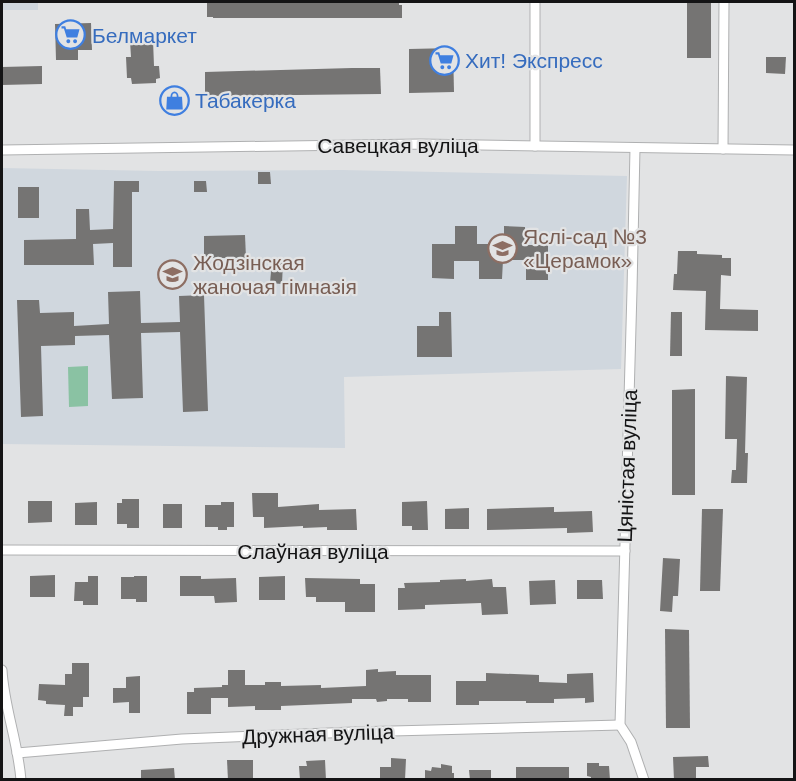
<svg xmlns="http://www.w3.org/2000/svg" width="796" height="781" font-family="Arial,sans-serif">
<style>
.built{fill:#d0d7de}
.green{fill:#8ac2a3}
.building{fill:#757473}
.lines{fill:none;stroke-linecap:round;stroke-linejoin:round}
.minor-casing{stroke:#afb0b1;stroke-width:11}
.minor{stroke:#fff;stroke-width:9}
.labels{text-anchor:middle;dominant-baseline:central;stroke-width:4.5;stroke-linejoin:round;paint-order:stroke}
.shop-label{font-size:21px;fill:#366cbe;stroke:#e2e3e4;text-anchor:start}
.street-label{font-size:21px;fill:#141415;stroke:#e2e3e4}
.education-label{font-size:21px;fill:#785e54;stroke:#e2e3e4;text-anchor:start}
</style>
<rect width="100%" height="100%" fill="#e2e3e4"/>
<g class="built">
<rect x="2" y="2" width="36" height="8"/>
<path d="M 2,168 L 158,171 L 342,170 L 627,176 L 621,369 L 344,377 L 345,448 L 2,444 Z"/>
</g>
<path class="green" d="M 88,366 L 88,406 L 69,407 L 68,367 Z"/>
<g class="building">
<path d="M 207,2 L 399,2 L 399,5 L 402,5 L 402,18 L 213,18 L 213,17 L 207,17 Z"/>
<rect x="687" y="2" width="24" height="56"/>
<path d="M 91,23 L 92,50 L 78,50 L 78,60 L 56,60 L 55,24 Z"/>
<path d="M 153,40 L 154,66 L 159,66 L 160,78 L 156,79 L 156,83 L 132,84 L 131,78 L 127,78 L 126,57 L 131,57 L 130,41 Z"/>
<path d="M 453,48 L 454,92 L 409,93 L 409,49 Z"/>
<path d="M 766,57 L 786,57 L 785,74 L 766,73 Z"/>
<path d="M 42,66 L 42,84 L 2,85 L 2,67 Z"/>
<path d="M 352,68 L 380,68 L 381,94 L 205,96 L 205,72 Z"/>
<path d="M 258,172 L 270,172 L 271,184 L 258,184 Z"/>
<path d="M 114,181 L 139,181 L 139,192 L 132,192 L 132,267 L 113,267 L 113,243 L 93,244 L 94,265 L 24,265 L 24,240 L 76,239 L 76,209 L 89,209 L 90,230 L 113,229 Z"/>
<path d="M 194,181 L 206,181 L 207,192 L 194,192 Z"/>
<rect x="18" y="187" width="21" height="31"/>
<path d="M 455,226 L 477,226 L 477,244 L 504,244 L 504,226 L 525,227 L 525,245 L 548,245 L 548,280 L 526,280 L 526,260 L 503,260 L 502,279 L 479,279 L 479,261 L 454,261 L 454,279 L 432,278 L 432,244 L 455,244 Z"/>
<path d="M 245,235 L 246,258 L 204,258 L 204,236 Z"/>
<path d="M 678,251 L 697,251 L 697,254 L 722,255 L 722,258 L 731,258 L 731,276 L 721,275 L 720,309 L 758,310 L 758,331 L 705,330 L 706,291 L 673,290 L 674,274 L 677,274 Z"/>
<path d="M 272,260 L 283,261 L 282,284 L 270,283 Z"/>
<path d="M 140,291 L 141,323 L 180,322 L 179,296 L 204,295 L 208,411 L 183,412 L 180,332 L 141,333 L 143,398 L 112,399 L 109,335 L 75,336 L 75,345 L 41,346 L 43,416 L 21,417 L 17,300 L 39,300 L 40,313 L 74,312 L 74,326 L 109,324 L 108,292 Z"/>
<path d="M 439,312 L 451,312 L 452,357 L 417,357 L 417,326 L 439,326 Z"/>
<path d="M 671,312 L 682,312 L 682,356 L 670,356 Z"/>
<path d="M 726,376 L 747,377 L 745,453 L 748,453 L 747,483 L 731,483 L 732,470 L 736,470 L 737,439 L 725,439 Z"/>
<path d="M 695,389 L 695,495 L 672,495 L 672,390 Z"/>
<path d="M 252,493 L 278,493 L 278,507 L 319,504 L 319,510 L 356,509 L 357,530 L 327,530 L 327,527 L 303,528 L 303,526 L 264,528 L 264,517 L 253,517 Z"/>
<path d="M 122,499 L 139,499 L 139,528 L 127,528 L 127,524 L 117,524 L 117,503 L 122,503 Z"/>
<path d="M 28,501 L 52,501 L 52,522 L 28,523 Z"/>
<path d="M 427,501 L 428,530 L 412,530 L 412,526 L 402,526 L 402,502 Z"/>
<path d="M 97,502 L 97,525 L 75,525 L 75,503 Z"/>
<path d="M 221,502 L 234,502 L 234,527 L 227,527 L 227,530 L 218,530 L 218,527 L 205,527 L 205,505 L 221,505 Z"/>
<rect x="163" y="504" width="19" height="24"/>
<path d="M 554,507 L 554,512 L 592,511 L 593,532 L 567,533 L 567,528 L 487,530 L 487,509 Z"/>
<path d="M 469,508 L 469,529 L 445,529 L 445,509 Z"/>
<path d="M 702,509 L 723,509 L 720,591 L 700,591 Z"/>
<path d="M 663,558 L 680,559 L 678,596 L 673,596 L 672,612 L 660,611 Z"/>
<path d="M 55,575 L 55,597 L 30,597 L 30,576 Z"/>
<path d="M 88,576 L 98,576 L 98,605 L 83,605 L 83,601 L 74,601 L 75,582 L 88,582 Z"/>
<path d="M 134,576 L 147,576 L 147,602 L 136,602 L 136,599 L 121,599 L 121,577 L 134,577 Z"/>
<path d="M 180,576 L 201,576 L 201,579 L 236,578 L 237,602 L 215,603 L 214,596 L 180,596 Z"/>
<path d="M 285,576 L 285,600 L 259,600 L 259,577 Z"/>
<path d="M 305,578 L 360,579 L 360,584 L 375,584 L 375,612 L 345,612 L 345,602 L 316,602 L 316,597 L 306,597 Z"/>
<path d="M 466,579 L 466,581 L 492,579 L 493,587 L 506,587 L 508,614 L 482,615 L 481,603 L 425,605 L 425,609 L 398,610 L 398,588 L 405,588 L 404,583 L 440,582 L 440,580 Z"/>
<path d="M 555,580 L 556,604 L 530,605 L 529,581 Z"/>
<path d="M 577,580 L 602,580 L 603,599 L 577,599 Z"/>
<path d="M 665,629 L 689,630 L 690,728 L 666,728 Z"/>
<path d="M 72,663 L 89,663 L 89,697 L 83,697 L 83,707 L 73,707 L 73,716 L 64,716 L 65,705 L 46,704 L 46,701 L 38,700 L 39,684 L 65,685 L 65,674 L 72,674 Z"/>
<path d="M 378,669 L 378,672 L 396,671 L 396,675 L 431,675 L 431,702 L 408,702 L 408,699 L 387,699 L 387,701 L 377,702 L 376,699 L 352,699 L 352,703 L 281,706 L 281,710 L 255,710 L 255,706 L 228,707 L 228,698 L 211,698 L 211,714 L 187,714 L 187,692 L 194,692 L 194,688 L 222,687 L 222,685 L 228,685 L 228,670 L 245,670 L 245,685 L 265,685 L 265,682 L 281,682 L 281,686 L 321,685 L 321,688 L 366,686 L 366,670 Z"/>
<path d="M 486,673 L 539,675 L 539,682 L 567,683 L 567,674 L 593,673 L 594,702 L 585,703 L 585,698 L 554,699 L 554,703 L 526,703 L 526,701 L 479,701 L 479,705 L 456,705 L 456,681 L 486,681 Z"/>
<path d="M 140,676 L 140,713 L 129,713 L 129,702 L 113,703 L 113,688 L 126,688 L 126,677 Z"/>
<path d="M 708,756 L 709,767 L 696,767 L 696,779 L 674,780 L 673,757 Z"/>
<path d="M 391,758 L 406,759 L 405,780 L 380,780 L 380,767 L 391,767 Z"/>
<path d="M 227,760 L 253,760 L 253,780 L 228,780 Z"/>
<path d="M 325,760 L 326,780 L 300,780 L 299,766 L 307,766 L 306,761 Z"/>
<path d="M 587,763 L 599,763 L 599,766 L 609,766 L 610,780 L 591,780 L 591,777 L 587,776 Z"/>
<path d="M 441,764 L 452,766 L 452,773 L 454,773 L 454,780 L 425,780 L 425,770 L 431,771 L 432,767 L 441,768 Z"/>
<rect x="516" y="767" width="53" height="13"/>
<path d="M 174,768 L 175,780 L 141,780 L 141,770 Z"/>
<path d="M 469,770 L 491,770 L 491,780 L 470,780 Z"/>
</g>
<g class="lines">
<defs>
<g id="minor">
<path d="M 535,2 L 535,146"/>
<path d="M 635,148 L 632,290 L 620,725 L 631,742 L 644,780"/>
<path d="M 723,149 L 724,2"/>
<path d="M 2,150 L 420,144 L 794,150"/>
<path d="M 2,550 L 625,551"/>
<path d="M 2,670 C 4,707 18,742 21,780"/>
<path d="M 17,753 L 182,739 L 353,732 L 620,725"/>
</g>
</defs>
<use href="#minor" class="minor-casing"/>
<use href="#minor" class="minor"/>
</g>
<defs>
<symbol id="supermarket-ring" viewBox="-11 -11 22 22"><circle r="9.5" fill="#e2e3e4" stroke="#3f7fe0" stroke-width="1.5"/><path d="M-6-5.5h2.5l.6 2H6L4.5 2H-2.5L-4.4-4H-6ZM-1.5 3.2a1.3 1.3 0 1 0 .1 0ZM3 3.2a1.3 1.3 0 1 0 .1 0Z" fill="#3f7fe0"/></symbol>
<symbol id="shop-ring" viewBox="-11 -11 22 22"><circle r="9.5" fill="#e2e3e4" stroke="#3f7fe0" stroke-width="1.5"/><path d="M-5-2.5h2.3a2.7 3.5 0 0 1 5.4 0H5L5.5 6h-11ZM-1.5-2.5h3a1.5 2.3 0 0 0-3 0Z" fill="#3f7fe0"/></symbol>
<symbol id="school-ring" viewBox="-11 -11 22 22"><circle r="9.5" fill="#e2e3e4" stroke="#8d6e63" stroke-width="1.5"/><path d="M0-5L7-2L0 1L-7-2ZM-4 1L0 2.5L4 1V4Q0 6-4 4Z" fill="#8d6e63"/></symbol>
</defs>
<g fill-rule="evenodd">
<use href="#supermarket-ring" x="54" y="18" width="33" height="33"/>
<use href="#supermarket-ring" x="428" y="44" width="33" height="33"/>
<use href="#shop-ring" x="158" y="84" width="33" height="33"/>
<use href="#school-ring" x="486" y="232" width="33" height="33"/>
<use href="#school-ring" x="156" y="258" width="33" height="33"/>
</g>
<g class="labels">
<g class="shop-label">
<text x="92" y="35">Белмаркет</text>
<text x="465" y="60">Хит! Экспресс</text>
<text x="195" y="100">Табакерка</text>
</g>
<g class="street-label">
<text x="398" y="145">Савецкая вуліца</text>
<text transform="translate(627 466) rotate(-88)">Цяністая вуліца</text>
<text x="313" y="551">Слаўная вуліца</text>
<text transform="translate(318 734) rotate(-2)">Дружная вуліца</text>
</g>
<g class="education-label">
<text x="523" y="236">Яслі-сад №3<tspan x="523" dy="24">«Церамок»</tspan></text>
<text x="193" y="262">Жодзінская<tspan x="193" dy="24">жаночая гімназія</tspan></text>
</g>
</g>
<rect width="796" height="781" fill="none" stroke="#141415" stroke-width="6"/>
</svg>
